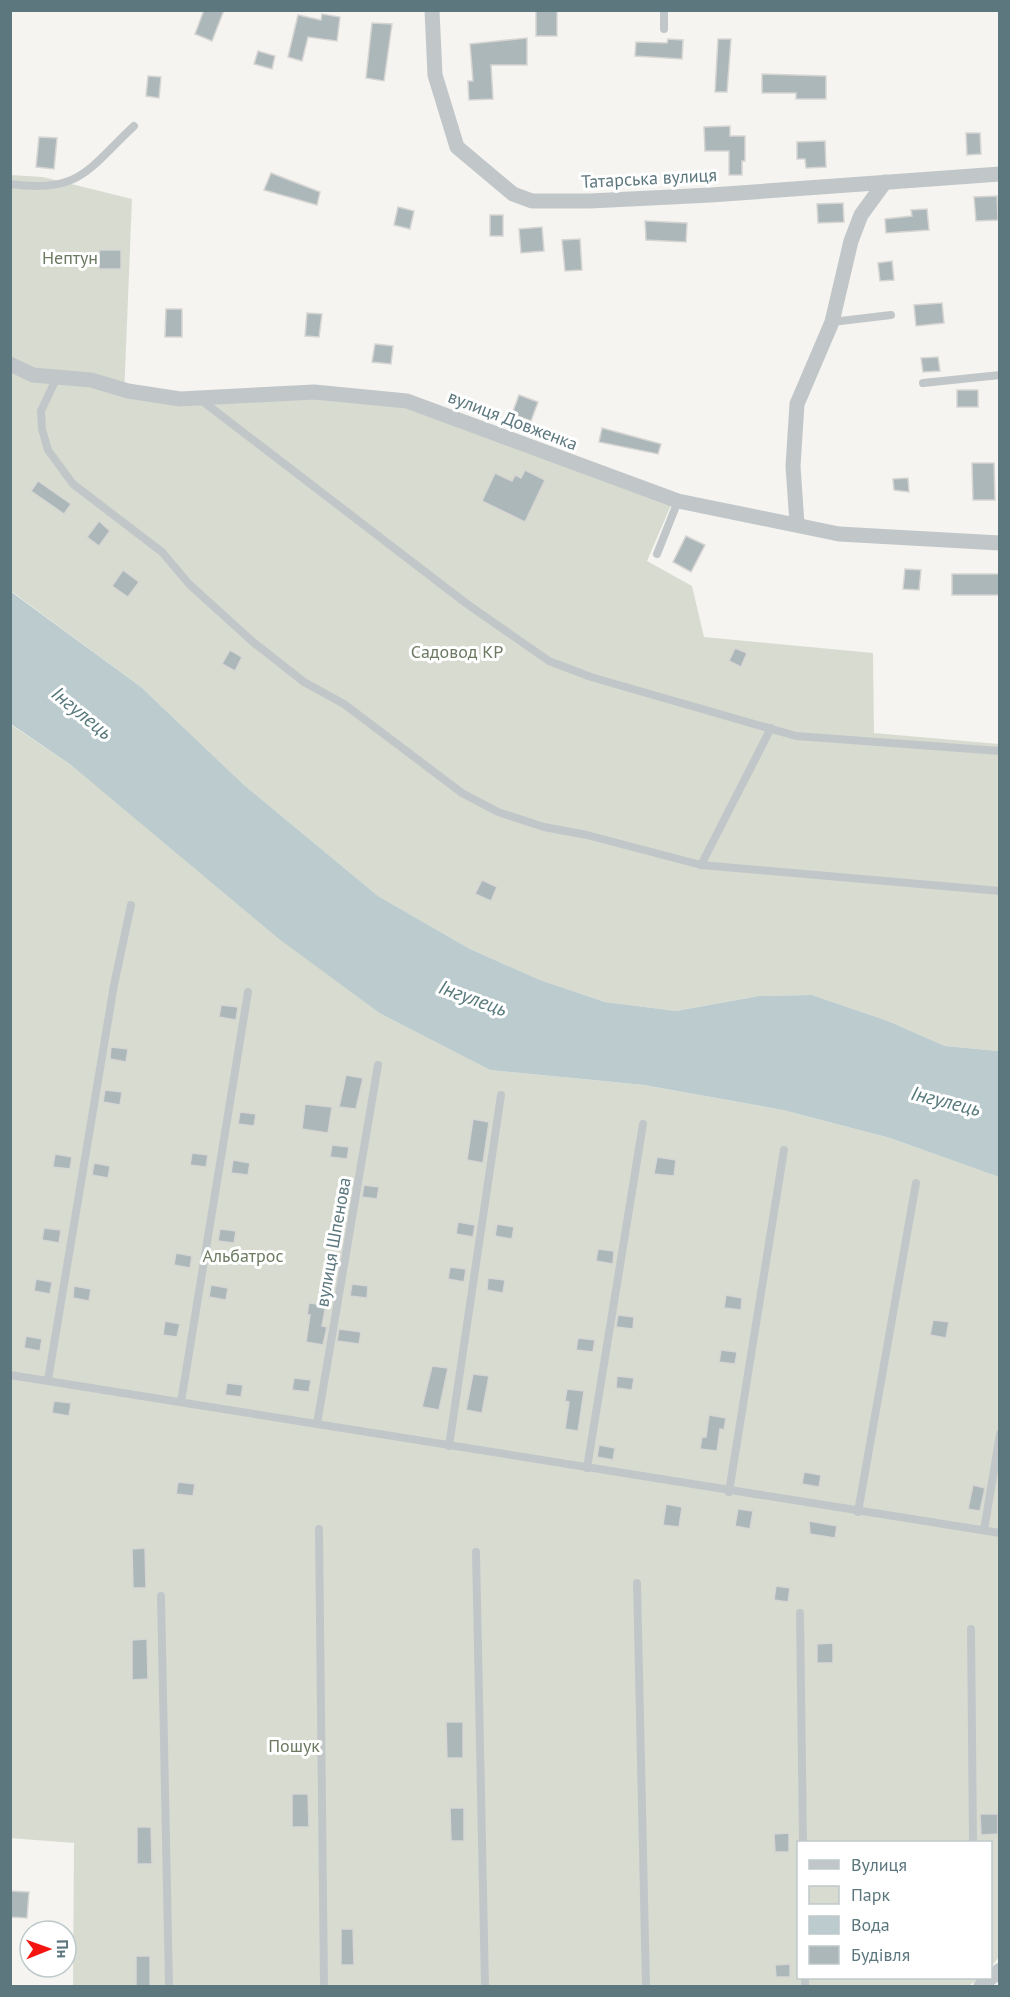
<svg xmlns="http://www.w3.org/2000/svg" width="1010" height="1997" font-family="'PT Sans',sans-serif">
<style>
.green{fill:#d8dcd0}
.water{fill:#bbcbce}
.building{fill:#acb7b9;stroke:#d6d5d3;stroke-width:1.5}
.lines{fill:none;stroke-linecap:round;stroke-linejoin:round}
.service{stroke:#c1c7c9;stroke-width:8}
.minor{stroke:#c1c7c9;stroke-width:15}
.labels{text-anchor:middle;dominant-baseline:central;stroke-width:6;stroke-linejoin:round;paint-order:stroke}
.street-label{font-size:18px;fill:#5c777e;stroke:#fff}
.park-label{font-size:18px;fill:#6b7a60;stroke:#fff}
.water-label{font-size:20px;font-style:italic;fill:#57787b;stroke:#fff}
</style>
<rect width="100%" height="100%" fill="#f5f4f0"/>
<g class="green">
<path d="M 11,175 L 43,177 L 132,199 L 124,397 L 317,397 L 402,406 L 671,505 L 647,561 L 692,586 L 704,637 L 873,653 L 874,733 L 999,744 L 999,1051 L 945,1046 L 888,1021 L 812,995 L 759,996 L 676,1011 L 605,1002 L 540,980 L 470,949 L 378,896 L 244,785 L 141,687 L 11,591 Z"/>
<path d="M 10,724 L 71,765 L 381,1014 L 490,1070 L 644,1085 L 783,1110 L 890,1138 L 999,1177 L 999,1957 L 991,1967 L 990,1842 L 798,1842 L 798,1978 L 979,1978 L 969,1986 L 73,1986 L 74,1843 L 10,1838 Z"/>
</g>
<path class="water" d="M 10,591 L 141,687 L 244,785 L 378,896 L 470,949 L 540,980 L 605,1002 L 676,1011 L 759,996 L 812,995 L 888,1021 L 945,1046 L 999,1051 L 999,1177 L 890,1138 L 783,1110 L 644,1085 L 490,1070 L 381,1014 L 279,939 L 71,765 L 11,724 Z"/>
<g class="building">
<path d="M 204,10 L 224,10 L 212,41 L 195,34 Z"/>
<rect x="536" y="11" width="21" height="25"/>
<path d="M 322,14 L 340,17 L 337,41 L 308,37 L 302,61 L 288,57 L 298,15 L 321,20 Z"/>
<path d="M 372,23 L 392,24 L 384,81 L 366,78 Z"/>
<path d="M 527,38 L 527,65 L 491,65 L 493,99 L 469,100 L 468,81 L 473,81 L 470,44 Z"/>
<path d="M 668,39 L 683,40 L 682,59 L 635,56 L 636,42 L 667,43 Z"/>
<path d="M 718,39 L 731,39 L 727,92 L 715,92 Z"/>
<path d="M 258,51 L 275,56 L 272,69 L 254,64 Z"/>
<path d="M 762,74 L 826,76 L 826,99 L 796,99 L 796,93 L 762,93 Z"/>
<path d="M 148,76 L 161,77 L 159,98 L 146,96 Z"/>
<path d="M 730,126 L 730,136 L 745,136 L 745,161 L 742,161 L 742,175 L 729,175 L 729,151 L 705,151 L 704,127 Z"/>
<path d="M 966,133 L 980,133 L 981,154 L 967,155 Z"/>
<path d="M 39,137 L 57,138 L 54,169 L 36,167 Z"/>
<path d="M 825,141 L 826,167 L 806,168 L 805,159 L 797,159 L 797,142 Z"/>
<path d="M 271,173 L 320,192 L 317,205 L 264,190 Z"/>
<path d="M 997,196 L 998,220 L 976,221 L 974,197 Z"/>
<path d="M 843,203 L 844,222 L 818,223 L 817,204 Z"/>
<path d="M 398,207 L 414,211 L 410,229 L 394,225 Z"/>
<path d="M 927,209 L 929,230 L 886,233 L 885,219 L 912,216 L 911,210 Z"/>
<rect x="490" y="215" width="13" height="21"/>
<path d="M 645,221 L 687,223 L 686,242 L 646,240 Z"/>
<path d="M 542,227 L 544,251 L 521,253 L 519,229 Z"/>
<path d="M 580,239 L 582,270 L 565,271 L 562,240 Z"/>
<rect x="99" y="250" width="22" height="19"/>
<path d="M 892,261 L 894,280 L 880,281 L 878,263 Z"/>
<path d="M 942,303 L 944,323 L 916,326 L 914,305 Z"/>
<path d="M 166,309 L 182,309 L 182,337 L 165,337 Z"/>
<path d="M 307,313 L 322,314 L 319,337 L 305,336 Z"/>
<path d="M 375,344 L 393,346 L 391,364 L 372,362 Z"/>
<path d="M 938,357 L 940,371 L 923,372 L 921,358 Z"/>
<rect x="957" y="390" width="21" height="17"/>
<path d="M 519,395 L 538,402 L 531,421 L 512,414 Z"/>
<path d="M 602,428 L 661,444 L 658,454 L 599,442 Z"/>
<path d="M 972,463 L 994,463 L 995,500 L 973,500 Z"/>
<path d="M 525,470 L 545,480 L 525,522 L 482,501 L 495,473 L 512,481 L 515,475 L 521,478 Z"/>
<path d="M 908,478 L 909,492 L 894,490 L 893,479 Z"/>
<path d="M 38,481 L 71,504 L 64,514 L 31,491 Z"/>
<path d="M 99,521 L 110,531 L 99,546 L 87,537 Z"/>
<path d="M 686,536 L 705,545 L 691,572 L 673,562 Z"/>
<path d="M 905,569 L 921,570 L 919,590 L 903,589 Z"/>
<path d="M 123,570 L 139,582 L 128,597 L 112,586 Z"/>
<rect x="952" y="574" width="47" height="21"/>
<path d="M 735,648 L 747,653 L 741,667 L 729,661 Z"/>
<path d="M 230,650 L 242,657 L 235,671 L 222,664 Z"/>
<path d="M 482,880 L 497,887 L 491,901 L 475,894 Z"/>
<path d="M 221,1005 L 238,1007 L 236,1020 L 219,1017 Z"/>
<path d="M 111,1047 L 128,1049 L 126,1062 L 110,1059 Z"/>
<path d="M 346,1075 L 363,1078 L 356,1109 L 339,1107 Z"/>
<path d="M 105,1090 L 122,1092 L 120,1105 L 103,1102 Z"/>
<path d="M 305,1104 L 332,1107 L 328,1133 L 302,1129 Z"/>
<path d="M 240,1112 L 256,1114 L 254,1126 L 238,1124 Z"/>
<path d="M 473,1119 L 489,1122 L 483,1163 L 467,1160 Z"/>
<path d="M 332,1145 L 349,1147 L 347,1159 L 330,1157 Z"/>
<path d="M 192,1153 L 208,1155 L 206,1167 L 190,1165 Z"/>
<path d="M 55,1154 L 72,1157 L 70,1169 L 53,1167 Z"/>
<path d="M 657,1157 L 676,1160 L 674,1176 L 654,1174 Z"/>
<path d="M 233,1160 L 250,1163 L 248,1175 L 231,1173 Z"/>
<path d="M 94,1163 L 110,1166 L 108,1178 L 92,1175 Z"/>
<path d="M 364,1185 L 379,1187 L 377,1199 L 362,1197 Z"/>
<path d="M 458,1222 L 475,1225 L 473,1237 L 456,1234 Z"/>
<path d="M 497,1224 L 514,1227 L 512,1239 L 495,1236 Z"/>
<path d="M 44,1228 L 61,1230 L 59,1243 L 42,1240 Z"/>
<path d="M 220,1229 L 236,1231 L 234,1243 L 218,1241 Z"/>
<path d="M 598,1249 L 614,1251 L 613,1264 L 596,1261 Z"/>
<path d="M 176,1253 L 192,1256 L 190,1268 L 174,1265 Z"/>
<path d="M 450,1267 L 466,1269 L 464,1282 L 448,1279 Z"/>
<path d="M 488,1278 L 505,1280 L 503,1293 L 487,1290 Z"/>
<path d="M 36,1279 L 52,1282 L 50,1294 L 34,1291 Z"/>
<path d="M 352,1284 L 368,1286 L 367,1298 L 350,1296 Z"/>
<path d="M 211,1285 L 228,1288 L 226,1300 L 209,1297 Z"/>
<path d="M 74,1286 L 91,1289 L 89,1301 L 73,1298 Z"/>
<path d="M 726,1295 L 742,1298 L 741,1310 L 724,1308 Z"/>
<path d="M 309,1303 L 326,1305 L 322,1326 L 327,1327 L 323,1345 L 306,1342 L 310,1315 L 307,1315 Z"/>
<path d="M 618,1315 L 634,1317 L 633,1329 L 616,1327 Z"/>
<path d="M 933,1320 L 949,1322 L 946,1338 L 930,1335 Z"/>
<path d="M 165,1321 L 180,1324 L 177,1337 L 163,1335 Z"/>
<path d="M 339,1329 L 361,1332 L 359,1344 L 337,1341 Z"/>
<path d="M 26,1336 L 42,1339 L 40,1351 L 24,1348 Z"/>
<path d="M 578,1338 L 595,1340 L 593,1352 L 576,1350 Z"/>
<path d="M 721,1350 L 737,1352 L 735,1364 L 719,1362 Z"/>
<path d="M 432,1366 L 448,1368 L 439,1410 L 422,1407 Z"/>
<path d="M 473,1374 L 489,1376 L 482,1413 L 466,1410 Z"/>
<path d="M 617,1376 L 634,1378 L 632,1390 L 616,1388 Z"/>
<path d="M 294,1378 L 311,1380 L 309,1392 L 292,1390 Z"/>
<path d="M 227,1383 L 243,1385 L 241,1397 L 225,1395 Z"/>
<path d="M 567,1389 L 584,1391 L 578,1431 L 565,1429 L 569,1402 L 565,1401 Z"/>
<path d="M 54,1401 L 71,1403 L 69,1416 L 52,1413 Z"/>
<path d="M 709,1415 L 726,1418 L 724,1430 L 720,1429 L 717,1451 L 700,1449 L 702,1437 L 706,1437 Z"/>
<path d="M 599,1445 L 615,1448 L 613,1460 L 597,1457 Z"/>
<path d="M 804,1472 L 821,1475 L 819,1487 L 802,1484 Z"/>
<path d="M 178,1482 L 195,1484 L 193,1496 L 176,1494 Z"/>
<path d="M 973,1485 L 985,1488 L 980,1511 L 968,1509 Z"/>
<path d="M 666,1504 L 682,1507 L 679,1527 L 663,1525 Z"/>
<path d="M 738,1509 L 753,1511 L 750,1529 L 735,1526 Z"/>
<path d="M 809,1521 L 837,1526 L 835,1538 L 810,1534 Z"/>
<path d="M 145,1548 L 146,1588 L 133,1588 L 132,1549 Z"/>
<path d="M 776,1586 L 790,1588 L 788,1602 L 774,1600 Z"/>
<path d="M 147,1639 L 148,1679 L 132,1680 L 132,1640 Z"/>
<path d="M 833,1643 L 833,1663 L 817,1663 L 817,1644 Z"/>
<path d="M 446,1722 L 463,1722 L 463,1758 L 447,1758 Z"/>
<path d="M 292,1794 L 308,1794 L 309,1827 L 292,1827 Z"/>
<path d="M 450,1808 L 464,1808 L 464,1841 L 451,1841 Z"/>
<path d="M 980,1814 L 998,1814 L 998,1834 L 981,1835 Z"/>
<path d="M 137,1827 L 151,1827 L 152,1864 L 137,1864 Z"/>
<path d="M 789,1833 L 789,1852 L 775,1852 L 774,1834 Z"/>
<path d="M 10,1891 L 29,1892 L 27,1918 L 10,1917 Z"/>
<path d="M 341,1929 L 353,1929 L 354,1965 L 341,1965 Z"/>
<rect x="136" y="1956" width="14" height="30"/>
<path d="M 790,1964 L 790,1977 L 776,1977 L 775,1965 Z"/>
</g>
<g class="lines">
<g class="service">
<path d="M 664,10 L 664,29"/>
<path d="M 10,184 C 80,194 88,169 134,126"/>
<path d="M 832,322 L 891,315"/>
<path d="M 57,377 L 41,411 L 42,429 L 48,450 L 73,484 L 162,552 L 189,584 L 253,642 L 304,682 L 344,704 L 462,793 L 498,812 L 544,827 L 587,835 L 701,865 L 1000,891"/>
<path d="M 923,383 L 1000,375"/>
<path d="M 201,400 L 467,604 L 549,661 L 591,677 L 796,736 L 1000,751"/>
<path d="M 657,554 L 678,501"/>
<path d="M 701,865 L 771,728"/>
<path d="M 10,1375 L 1000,1533"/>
<path d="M 48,1380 L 114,985 L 131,905"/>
<path d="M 181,1402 L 248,992"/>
<path d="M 317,1424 L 378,1065"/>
<path d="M 449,1446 L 501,1095"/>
<path d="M 587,1468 L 643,1124"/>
<path d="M 729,1492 L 784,1150"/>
<path d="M 858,1512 L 916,1183"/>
<path d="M 319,1529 L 324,1986"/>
<path d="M 984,1530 L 1000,1434"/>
<path d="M 476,1552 L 485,1986"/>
<path d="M 637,1583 L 646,1986"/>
<path d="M 161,1596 L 169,1986"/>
<path d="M 800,1613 L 803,1842"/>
<path d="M 971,1629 L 973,1842"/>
<path d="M 805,1978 L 805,1986"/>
</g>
<g class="minor">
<path d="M 432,10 L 435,75 L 457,147 L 513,194 L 532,201 L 590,201 L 711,195 L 1000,174"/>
<path d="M 10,364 L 33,375 L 91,380 L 128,391 L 180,399 L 314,392 L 407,401 L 678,501 L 839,534 L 1000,543"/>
<path d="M 797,524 L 793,466 L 797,404 L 832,322 L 851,241 L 861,215 L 885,182"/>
<path d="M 981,1986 L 1000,1970"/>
</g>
</g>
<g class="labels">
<g class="street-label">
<text transform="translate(649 178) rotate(-3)">Татарська вулиця</text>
<text transform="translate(513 420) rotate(21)">вулиця Довженка</text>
<text transform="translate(333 1242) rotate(-80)">вулиця Шпенова</text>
</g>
<g class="park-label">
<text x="70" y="257">Нептун</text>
<text x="457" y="651">Садовод КР</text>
<text x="243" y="1255">Альбатрос</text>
<text x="294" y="1745">Пошук</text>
</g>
<g class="water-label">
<text transform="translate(82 713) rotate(39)">Інгулець</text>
<text transform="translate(473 998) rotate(20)">Інгулець</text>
<text transform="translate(946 1101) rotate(14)">Інгулець</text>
</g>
</g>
<rect width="1010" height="1997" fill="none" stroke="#5c777e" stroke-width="24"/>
<rect x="797" y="1841" width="195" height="138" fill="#ffffff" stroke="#bec9cb" stroke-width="1.5"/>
<rect x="809" y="1860" width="30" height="9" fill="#c1c7c9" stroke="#bec9cb" stroke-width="1.5"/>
<text x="851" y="1871" font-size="18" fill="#5c777e">Вулиця</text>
<rect x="809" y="1886" width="30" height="18" fill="#d8dcd0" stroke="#bec9cb" stroke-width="1.5"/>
<text x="851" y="1901" font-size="18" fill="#5c777e">Парк</text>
<rect x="809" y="1916" width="30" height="18" fill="#bbcbce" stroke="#bec9cb" stroke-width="1.5"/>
<text x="851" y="1931" font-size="18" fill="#5c777e">Вода</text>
<rect x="809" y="1946" width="30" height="18" fill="#acb7b9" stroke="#bec9cb" stroke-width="1.5"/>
<text x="851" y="1961" font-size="18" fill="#5c777e">Будівля</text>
<g transform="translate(48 1949) rotate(89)"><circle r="28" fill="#ffffff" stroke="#bec9cb" stroke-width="1.5"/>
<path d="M0-4.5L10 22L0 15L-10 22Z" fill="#f41510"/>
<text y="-9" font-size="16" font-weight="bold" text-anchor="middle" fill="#5c777e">Пн</text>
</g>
</svg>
